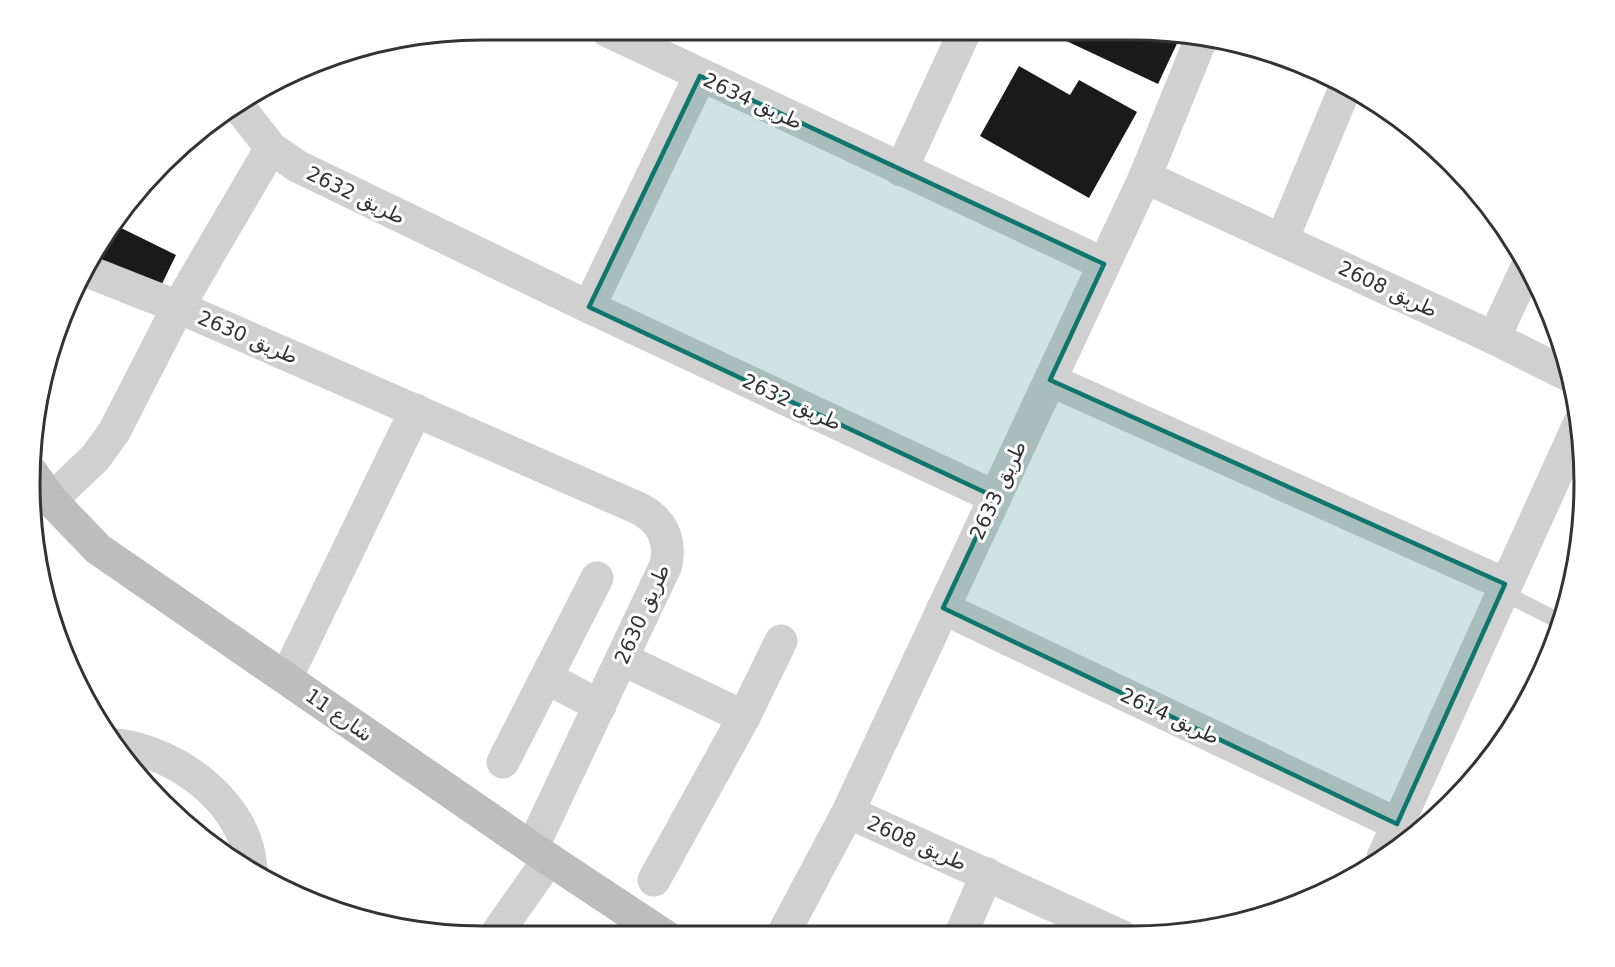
<svg xmlns="http://www.w3.org/2000/svg" width="1615" height="967" font-family="'DejaVu Sans','Noto Sans Arabic',sans-serif">
<style>
.building{fill:#1a1a1a}
.lines{fill:none;stroke-linecap:round;stroke-linejoin:round}
.service{stroke:#d0d0d0;stroke-width:16}
.minor{stroke:#d0d0d0;stroke-width:33}
.secondary{stroke:#bdbdbd;stroke-width:33}
.marked{fill:#0f766e;fill-opacity:0.2;stroke:#0f766e;stroke-width:4.5;stroke-linejoin:round}
.labels{text-anchor:middle;dominant-baseline:central;stroke-width:6;stroke-linejoin:round;paint-order:stroke}
.street-label{font-size:20px;fill:#333;stroke:#fff}
.rim{fill:none;stroke:#333;stroke-width:3}
</style>
<rect width="100%" height="100%" fill="#fff"/>
<g class="building">
<path d="M 1045,31 L 1162,31 L 1181,35 L 1158,84 Z"/>
<path d="M 1019,66 L 1070,95 L 1079,80 L 1137,112 L 1089,198 L 980,136 Z"/>
<path d="M 113,224 L 176,255 L 157,294 L 91,263 L 107,231 Z"/>
</g>
<g class="lines">
<path class="service" d="M 1502,592 L 1561,622"/>
<g class="minor">
<path d="M 606,30 L 1104,264"/>
<path d="M 239,107 L 271,148 L 297,166 L 589,307 L 995,497"/>
<path d="M 901,170 L 965,31"/>
<path d="M 1145,177 L 1494,338 L 1570,376"/>
<path d="M 1282,240 L 1345,88"/>
<path d="M 87,271 L 178,307 L 638,508 C 662,520 671,539 666,565 L 532,848"/>
<path d="M 589,307 L 700,76"/>
<path d="M 1494,338 L 1527,267"/>
<path d="M 1050,380 L 1505,584"/>
<path d="M 51,500 L 95,458 L 114,432 L 178,307 L 271,148"/>
<path d="M 943,608 L 1397,824"/>
<path d="M 622,659 L 744,717"/>
<path d="M 286,678 L 416,410"/>
<path d="M 547,678 L 600,706"/>
<path d="M 116,745 C 177,751 249,805 251,870"/>
<path d="M 503,762 L 597,578"/>
<path d="M 848,812 L 1121,936"/>
<path d="M 1383,857 L 1579,424"/>
<path d="M 654,880 L 744,717 L 781,641"/>
<path d="M 495,936 L 549,859"/>
<path d="M 782,936 L 848,812 L 1145,177 L 1201,39"/>
<path d="M 960,936 L 987,874"/>
</g>
<path class="secondary" d="M 32,473 L 51,500 L 98,549 L 532,848 L 665,936"/>
</g>
<path class="marked" d="M 700,76 L 1104,264 L 1050,380 L 1505,584 L 1397,824 L 943,608 L 995,497 L 589,307 Z"/>
<g class="labels">
<g class="street-label">
<text transform="translate(753 101) rotate(25)">طريق 2634</text>
<text transform="translate(356 195) rotate(26)">طريق 2632</text>
<text transform="translate(1388 289) rotate(25)">طريق 2608</text>
<text transform="translate(248 337) rotate(23)">طريق 2630</text>
<text transform="translate(792 402) rotate(25)">طريق 2632</text>
<text transform="translate(998 490) rotate(-65)">طريق 2633</text>
<text transform="translate(642 614) rotate(-66)">طريق 2630</text>
<text transform="translate(339 715) rotate(35)">شارع 11</text>
<text transform="translate(1170 716) rotate(25)">طريق 2614</text>
<text transform="translate(917 843) rotate(24)">طريق 2608</text>
</g>
</g>
<path d="M0 0H1615V967H0ZM483 40H1131A443 443 0 0 1 1574 483V483A443 443 0 0 1 1131 926H483A443 443 0 0 1 40 483V483A443 443 0 0 1 483 40Z" fill="#fff" fill-rule="evenodd"/>
<path class="rim" d="M483 40H1131A443 443 0 0 1 1574 483V483A443 443 0 0 1 1131 926H483A443 443 0 0 1 40 483V483A443 443 0 0 1 483 40Z"/>
</svg>
